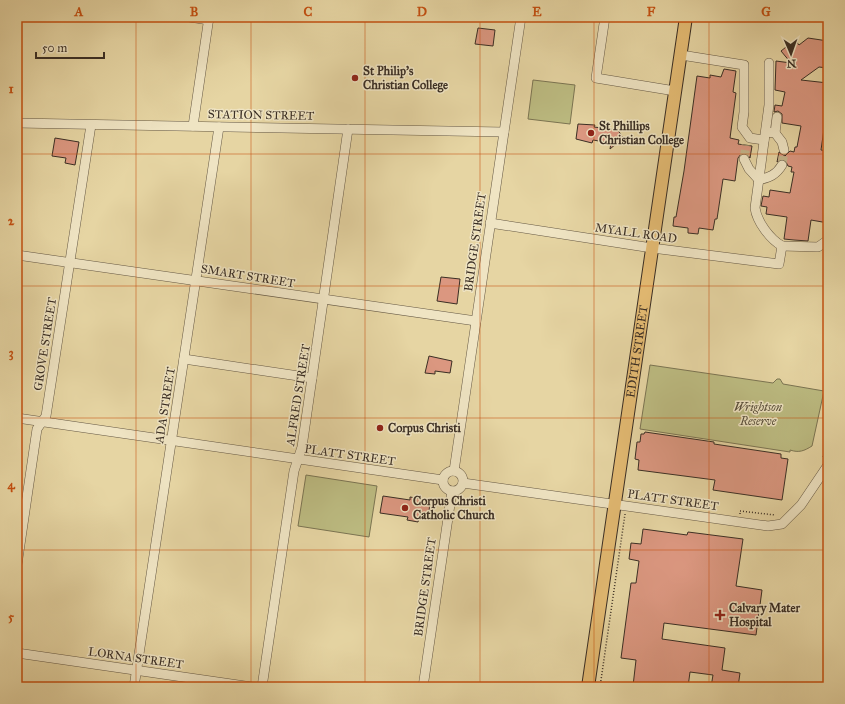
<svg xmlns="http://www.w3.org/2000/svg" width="845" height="704" font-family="'IM FELL Great Primer',serif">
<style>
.green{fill:#bcbb81;stroke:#7b7452}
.building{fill:#db9780;stroke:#3a2e24}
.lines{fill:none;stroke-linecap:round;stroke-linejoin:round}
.minor-tunnel{stroke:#c4b48a;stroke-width:9;stroke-dasharray:9 4.5;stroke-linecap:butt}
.minor-casing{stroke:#655844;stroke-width:10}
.major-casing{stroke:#3a2e24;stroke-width:14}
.path{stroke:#3a2e24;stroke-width:1.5;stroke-dasharray:1 2;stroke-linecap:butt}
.minor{stroke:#efe4c3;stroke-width:9}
.major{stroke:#e3ba72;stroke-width:12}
.grid{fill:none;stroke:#c55011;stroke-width:1;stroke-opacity:0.55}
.poi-dot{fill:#8f2418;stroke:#efe4c3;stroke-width:1.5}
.labels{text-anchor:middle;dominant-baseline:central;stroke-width:3;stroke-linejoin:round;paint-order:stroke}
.poi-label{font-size:12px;font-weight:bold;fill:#3a2e24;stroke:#efe4c3;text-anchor:start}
.street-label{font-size:12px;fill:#3a2e24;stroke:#efe4c3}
.park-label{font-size:12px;font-style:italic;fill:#544a37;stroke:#efe4c3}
.neatline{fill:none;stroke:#c55011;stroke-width:1.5}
.grid-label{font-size:13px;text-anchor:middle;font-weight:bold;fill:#c55011}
</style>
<rect width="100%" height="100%" fill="#e6d5a3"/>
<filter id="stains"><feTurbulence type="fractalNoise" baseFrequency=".005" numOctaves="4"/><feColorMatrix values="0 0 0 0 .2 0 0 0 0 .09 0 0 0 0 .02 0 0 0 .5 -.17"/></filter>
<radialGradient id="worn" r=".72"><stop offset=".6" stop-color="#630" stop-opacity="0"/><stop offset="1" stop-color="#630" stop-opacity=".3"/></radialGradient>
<g class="green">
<path d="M 533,80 L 575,85 L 570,124 L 528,119 Z"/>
<path d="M 650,365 L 773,383 L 777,379 L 780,379 L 783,384 L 824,391 L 812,446 C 804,451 799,453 790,450 L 790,452 L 640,429 Z"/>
<path d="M 306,475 L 377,486 L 369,537 L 298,526 Z"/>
</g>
<g class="building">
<path d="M 478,28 L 495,30 L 493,46 L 475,44 Z"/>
<path d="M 808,38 L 828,41 L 828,68 L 819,67 L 801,80 L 828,83 L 828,130 L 824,129 L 821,150 L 828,151 L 828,223 L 811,220 L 808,241 L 794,240 L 784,239 L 787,217 L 766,214 L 767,207 L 761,206 L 763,196 L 769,197 L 770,190 L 790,193 L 794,172 L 791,172 L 792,167 L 788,166 L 785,160 L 780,160 L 777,162 L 779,152 L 785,156 L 790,151 L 794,152 L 795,147 L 797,147 L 801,126 L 782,123 L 782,114 L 778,111 L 774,112 L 775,105 L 782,106 L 785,92 L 775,90 L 776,61 L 791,63 L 781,51 L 795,40 L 799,45 Z"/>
<path d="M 724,69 L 736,71 L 733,92 L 736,93 L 730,138 L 739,140 L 738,144 L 752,146 L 750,158 L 747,154 L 741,154 L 738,158 L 735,181 L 723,179 L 717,219 L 715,219 L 713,230 L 699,228 L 698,234 L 688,233 L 688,228 L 673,226 L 674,217 L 676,217 L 684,171 L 697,76 L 710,78 L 710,75 L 721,77 Z"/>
<path d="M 578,124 L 595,125 L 594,127 L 618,130 L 623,138 L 610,149 L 611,143 L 593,140 L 592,143 L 576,139 Z"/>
<path d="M 55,138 L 79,142 L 75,165 L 65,163 L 66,158 L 52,156 Z"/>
<path d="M 441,277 L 460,279 L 457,304 L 437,301 Z"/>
<path d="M 429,356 L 452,361 L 450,373 L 435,371 L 435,374 L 425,373 Z"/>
<path d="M 645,432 L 714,442 L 714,444 L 781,454 L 781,458 L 788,459 L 782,500 L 713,490 L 715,480 L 638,470 L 639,460 L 635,459 L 637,442 L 640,442 L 641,434 L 644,434 Z"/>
<path d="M 383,496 L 410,500 L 410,497 L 422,499 L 421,502 L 430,503 L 428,519 L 419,518 L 418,522 L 407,520 L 408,517 L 380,513 Z"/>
<path d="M 643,529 L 687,535 L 688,532 L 743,539 L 736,586 L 762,590 L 756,635 L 664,623 L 662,639 L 725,648 L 722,670 L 740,673 L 738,687 L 711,687 L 713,675 L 690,672 L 688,687 L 633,686 L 636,660 L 621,658 L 631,583 L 636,583 L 639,561 L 629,559 L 631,543 L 641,544 Z"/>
</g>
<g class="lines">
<g class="minor-tunnel">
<path d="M 744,159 L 746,145"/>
<path d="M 782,165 L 784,150"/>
</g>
<defs>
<g id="minor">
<path d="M 189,17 L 209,20"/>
<path d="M 605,17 L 596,78 L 675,91"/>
<path d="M 681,55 L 744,65 L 744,112 L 742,127 L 750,138 L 764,140"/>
<path d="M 17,123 L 504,132"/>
<path d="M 193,126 L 209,17"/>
<path d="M 766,132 L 775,133 L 782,142 L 784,150"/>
<path d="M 775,133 L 777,117"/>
<path d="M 744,159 L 749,169 L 759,180 C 770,177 776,175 782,165"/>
<path d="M 490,223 L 652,248 L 779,264 L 782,246 C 770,239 757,222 755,208 L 769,105 L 769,63"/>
<path d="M 782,246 L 818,247 L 828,240"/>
<path d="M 17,255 L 476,321"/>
<path d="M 184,359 L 312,378"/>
<path d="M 17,418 L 443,480"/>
<circle cx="453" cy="481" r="10"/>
<path d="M 454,471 L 521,17"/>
<path d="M 463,483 L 768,526 L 782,524 L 801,505 L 828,465"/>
<path d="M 17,565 L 37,429 L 46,416 L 91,125"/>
<path d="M 17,653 L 252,687"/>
<path d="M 134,687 L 219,127"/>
<path d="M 262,687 L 294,471 L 302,447 L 348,129"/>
<path d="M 423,687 L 452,491"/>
</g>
<g id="major">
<path id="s1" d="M 588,687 L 686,17"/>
</g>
</defs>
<use href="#minor" class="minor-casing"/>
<use href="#major" class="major-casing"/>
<g class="path">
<path d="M 823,457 L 828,450"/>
<path d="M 740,514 L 740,511 L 775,515"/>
<path d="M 600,687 L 625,514"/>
</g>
<use href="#minor" class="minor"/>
<use href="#major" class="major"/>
</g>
<path class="grid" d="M 136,17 L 136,687M 251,17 L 251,687M 365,17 L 365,687M 480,17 L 480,687M 594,17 L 594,687M 709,17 L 709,687M 17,154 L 828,154M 17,286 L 828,286M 17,418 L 828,418M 17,550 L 828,550"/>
<g class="poi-dot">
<circle cx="355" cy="78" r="4"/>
<circle cx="591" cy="133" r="4"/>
<circle cx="380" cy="428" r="4"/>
<circle cx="405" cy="508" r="4"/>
<path d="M718 609h4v4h4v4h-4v4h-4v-4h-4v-4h4z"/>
</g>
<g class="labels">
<g class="poi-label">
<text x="363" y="71">St Philip’s<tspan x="363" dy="14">Christian College</tspan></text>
<text x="599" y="126">St Phillips<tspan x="599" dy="14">Christian College</tspan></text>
<text x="388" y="428">Corpus Christi</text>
<text x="413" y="501">Corpus Christi<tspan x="413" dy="14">Catholic Church</tspan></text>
<text x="729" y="608">Calvary Mater<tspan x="729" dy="14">Hospital</tspan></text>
</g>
<g class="street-label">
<text transform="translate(261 115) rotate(1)">STATION STREET</text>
<text transform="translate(636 233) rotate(8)">MYALL ROAD</text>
<text transform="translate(475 242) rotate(-82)">BRIDGE STREET</text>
<text transform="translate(248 276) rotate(9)">SMART STREET</text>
<text transform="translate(45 344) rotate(-81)">GROVE STREET</text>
<text stroke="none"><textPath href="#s1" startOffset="339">EDITH STREET</textPath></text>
<text transform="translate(298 395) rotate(-81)">ALFRED STREET</text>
<text transform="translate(165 405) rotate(-81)">ADA STREET</text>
<text transform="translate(350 455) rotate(8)">PLATT STREET</text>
<text transform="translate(673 500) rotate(8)">PLATT STREET</text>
<text transform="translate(425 587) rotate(-82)">BRIDGE STREET</text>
<text transform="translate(136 658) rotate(8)">LORNA STREET</text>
</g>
<g class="park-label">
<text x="758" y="407">Wrightson<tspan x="758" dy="14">Reserve</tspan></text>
</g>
</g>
<rect width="845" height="704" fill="none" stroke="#e6d5a3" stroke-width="44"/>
<g transform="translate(791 54) rotate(178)" stroke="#efe4c3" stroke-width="3" paint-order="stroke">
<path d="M0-3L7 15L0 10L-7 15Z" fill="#3a2e24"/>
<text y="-6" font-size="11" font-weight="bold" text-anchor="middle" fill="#3a2e24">N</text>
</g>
<path d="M36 52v6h68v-6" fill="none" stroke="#3a2e24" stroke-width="2"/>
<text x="42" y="52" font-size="12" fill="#3a2e24" stroke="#efe4c3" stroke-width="3" paint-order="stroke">50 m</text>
<rect x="22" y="22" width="801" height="660" class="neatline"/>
<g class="grid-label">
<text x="79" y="16">A</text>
<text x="194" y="16">B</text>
<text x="308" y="16">C</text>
<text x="422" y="16">D</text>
<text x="537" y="16">E</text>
<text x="651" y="16">F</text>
<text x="766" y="16">G</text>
<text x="11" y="93">1</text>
<text x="11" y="225">2</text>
<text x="11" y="357">3</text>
<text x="11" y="489">4</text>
<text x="11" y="621">5</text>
</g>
<rect width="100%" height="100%" filter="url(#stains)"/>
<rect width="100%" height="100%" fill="url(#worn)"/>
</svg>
